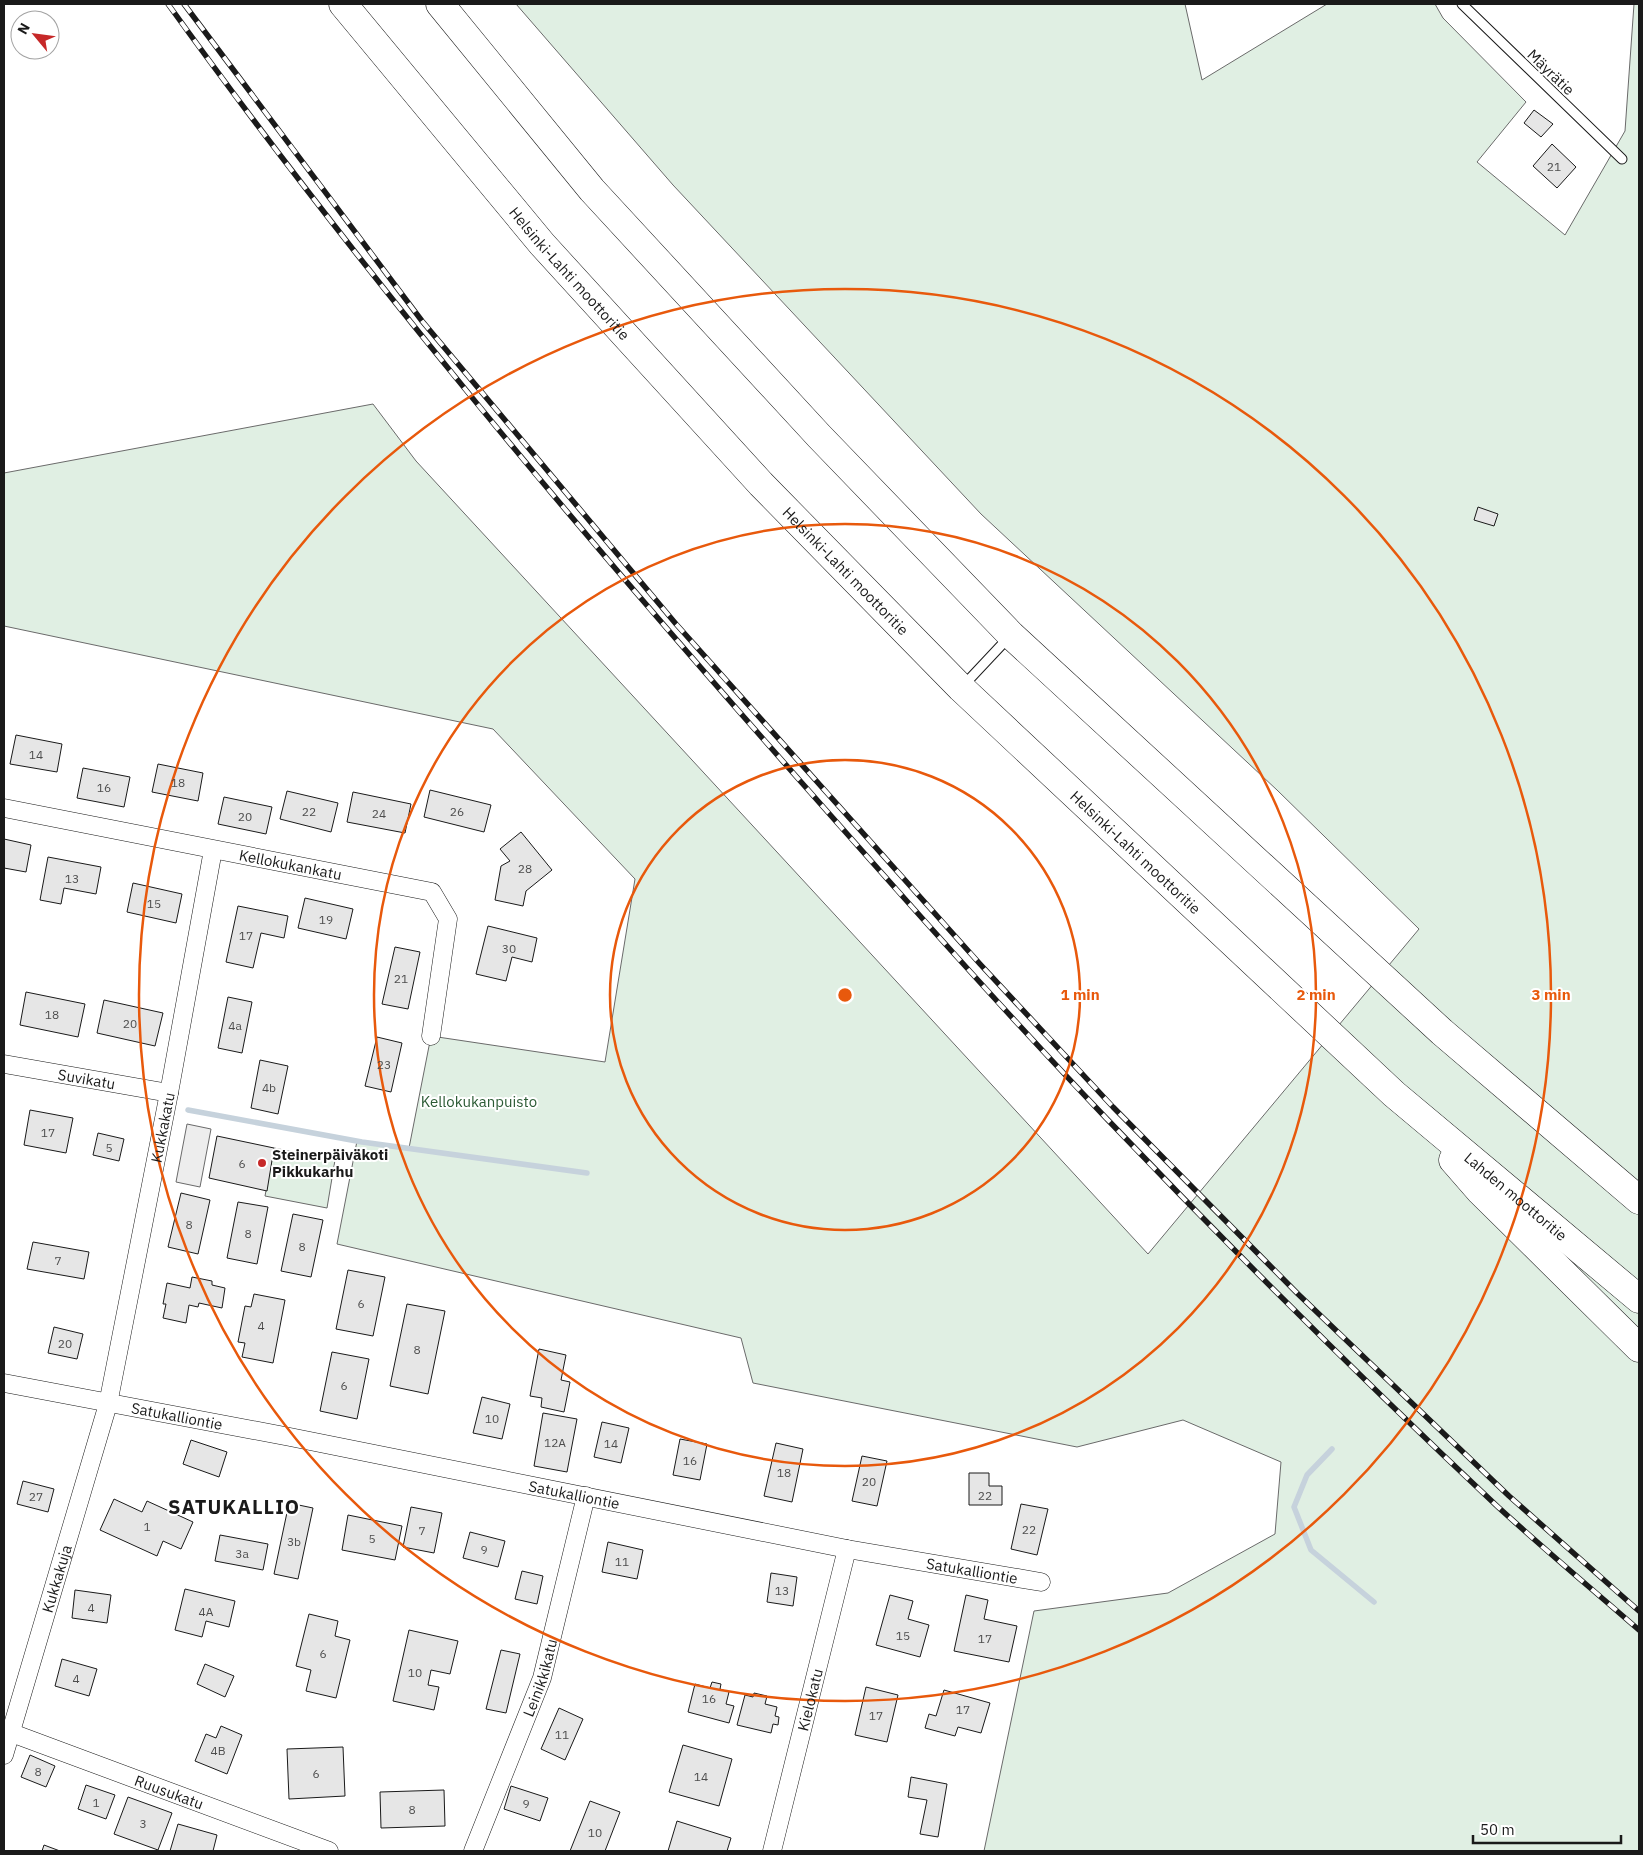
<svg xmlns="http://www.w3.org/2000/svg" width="1643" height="1855" font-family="'IBM Plex Sans',sans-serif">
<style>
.green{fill:#e0efe3;stroke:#6a6a6a}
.parking{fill:#ededed;stroke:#6a6a6a}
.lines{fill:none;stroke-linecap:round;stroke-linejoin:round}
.stream{stroke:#c6d2dc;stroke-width:5.5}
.building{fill:#e6e6e6;stroke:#1a1a1a}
.service-casing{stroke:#1a1a1a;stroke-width:11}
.minor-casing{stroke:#1a1a1a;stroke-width:19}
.motorway-casing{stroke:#1a1a1a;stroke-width:29}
.service{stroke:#fff;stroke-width:9}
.minor{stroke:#fff;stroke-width:18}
.motorway{stroke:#fff;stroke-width:28}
.rail-casing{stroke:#1a1a1a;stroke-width:5.5}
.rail{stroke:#fff;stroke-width:4;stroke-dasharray:11;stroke-linecap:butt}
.ring{fill:none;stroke:#e8590c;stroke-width:2.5}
.poi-dot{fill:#c62828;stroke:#fff;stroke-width:2}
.labels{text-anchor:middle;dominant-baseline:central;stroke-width:4;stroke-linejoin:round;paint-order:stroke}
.number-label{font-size:12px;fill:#4d4d4d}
.street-label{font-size:15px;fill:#1a1a1a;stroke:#fff}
.park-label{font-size:15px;fill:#2b5a34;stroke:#fff}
.poi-label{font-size:15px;font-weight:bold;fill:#1a1a1a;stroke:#fff;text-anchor:start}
.district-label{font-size:20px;font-weight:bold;letter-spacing:1px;fill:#1a1a1a;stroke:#fff}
.centre{fill:#e8590c;stroke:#fff;stroke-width:2.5}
.ring-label{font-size:15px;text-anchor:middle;font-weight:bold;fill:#e8590c;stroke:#fff;stroke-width:4;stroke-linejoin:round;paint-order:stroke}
</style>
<rect width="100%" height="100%" fill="#fff"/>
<g class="green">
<path d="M 516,4 L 1185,4 L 1202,80 L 1327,4 L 1435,4 L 1443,18 L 1526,102 L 1477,162 L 1565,235 L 1625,131 L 1634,4 L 1639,4 L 1639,1851 L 984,1851 L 1034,1611 L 1168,1593 L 1275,1534 L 1281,1462 L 1183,1420 L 1077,1447 L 753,1383 L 741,1338 L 337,1244 L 357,1141 L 409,1148 L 431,1036 L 605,1062 L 635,879 L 493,729 L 4,626 L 4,473 L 373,404 L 416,461 L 1148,1254 L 1419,929 L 1277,790 L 981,514 L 673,185 Z"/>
<path d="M 274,1148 L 335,1160 L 327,1208 L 265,1196 Z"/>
</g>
<path class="parking" d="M 187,1124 L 211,1129 L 200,1187 L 176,1182 Z"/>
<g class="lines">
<g class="stream">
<path d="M 188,1110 L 362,1142 L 587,1173"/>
<path d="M 1332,1449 L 1307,1475 L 1294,1507 L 1311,1550 L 1374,1602"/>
</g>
</g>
<g class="building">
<path d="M 1534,110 L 1553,124 L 1541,137 L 1524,123 Z"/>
<path d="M 1552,144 L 1576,167 L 1557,188 L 1533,166 Z"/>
<path d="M 1478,507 L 1498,514 L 1494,526 L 1474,520 Z"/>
<path d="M 16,735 L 62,744 L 57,772 L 10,764 Z"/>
<path d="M 158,764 L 203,773 L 198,801 L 152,792 Z"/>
<path d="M 83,768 L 130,777 L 124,807 L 77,798 Z"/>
<path d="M 430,790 L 491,805 L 484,832 L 424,817 Z"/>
<path d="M 287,791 L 338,803 L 331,832 L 280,819 Z"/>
<path d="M 353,792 L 411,804 L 405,833 L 347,822 Z"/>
<path d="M 224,797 L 272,807 L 266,834 L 218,824 Z"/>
<path d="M 521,832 L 552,870 L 526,891 L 523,906 L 495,900 L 501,866 L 510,861 L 500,849 Z"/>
<path d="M 4,839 L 31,845 L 26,872 L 4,868 Z"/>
<path d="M 48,857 L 101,867 L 96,894 L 64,888 L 61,904 L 40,900 Z"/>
<path d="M 133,883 L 182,894 L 176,923 L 127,912 Z"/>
<path d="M 305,898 L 353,909 L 346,939 L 298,928 Z"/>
<path d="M 238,906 L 288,916 L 284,938 L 261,933 L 253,968 L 226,962 Z"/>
<path d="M 488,926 L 537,938 L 532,962 L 512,957 L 506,981 L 476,974 Z"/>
<path d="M 395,947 L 420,952 L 408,1009 L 382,1004 Z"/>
<path d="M 26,992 L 85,1004 L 78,1037 L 20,1025 Z"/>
<path d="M 228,997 L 252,1002 L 242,1053 L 218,1048 Z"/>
<path d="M 104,1000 L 163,1013 L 155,1046 L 97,1033 Z"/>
<path d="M 377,1037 L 402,1043 L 391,1092 L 365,1086 Z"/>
<path d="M 260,1060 L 288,1066 L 278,1114 L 251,1108 Z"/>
<path d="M 30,1110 L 73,1118 L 66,1153 L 24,1145 Z"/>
<path d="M 98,1133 L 124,1139 L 119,1161 L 93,1155 Z"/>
<path d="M 217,1136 L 274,1148 L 267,1191 L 209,1178 Z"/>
<path d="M 181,1193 L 210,1200 L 198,1254 L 168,1247 Z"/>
<path d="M 238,1202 L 268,1207 L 257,1264 L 227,1258 Z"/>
<path d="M 293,1214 L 323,1220 L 311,1277 L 281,1271 Z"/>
<path d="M 33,1242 L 89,1252 L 84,1279 L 27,1269 Z"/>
<path d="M 348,1270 L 385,1277 L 373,1336 L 336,1329 Z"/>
<path d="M 192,1277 L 212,1281 L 212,1285 L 225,1288 L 222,1308 L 199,1303 L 198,1307 L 189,1305 L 186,1323 L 163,1318 L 166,1304 L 163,1304 L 167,1283 L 190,1288 Z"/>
<path d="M 254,1294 L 285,1300 L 273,1363 L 242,1357 L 245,1343 L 238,1342 L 245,1306 L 251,1307 Z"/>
<path d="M 407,1304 L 445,1311 L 428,1394 L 390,1386 Z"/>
<path d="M 54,1327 L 83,1334 L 77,1359 L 48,1353 Z"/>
<path d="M 539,1349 L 566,1355 L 561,1380 L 570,1382 L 564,1412 L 541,1407 L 542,1398 L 530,1396 Z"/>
<path d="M 332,1352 L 369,1359 L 357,1419 L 320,1411 Z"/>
<path d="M 482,1397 L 510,1404 L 502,1439 L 473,1433 Z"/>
<path d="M 543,1413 L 577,1419 L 567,1472 L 534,1466 Z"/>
<path d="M 602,1422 L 629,1428 L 621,1463 L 594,1457 Z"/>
<path d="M 680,1439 L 707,1444 L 700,1480 L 673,1475 Z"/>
<path d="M 191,1440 L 227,1452 L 219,1477 L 183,1464 Z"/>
<path d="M 776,1443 L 803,1449 L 792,1502 L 764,1496 Z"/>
<path d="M 862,1456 L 887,1461 L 877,1506 L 852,1501 Z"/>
<path d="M 969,1473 L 989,1473 L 989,1486 L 1002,1486 L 1002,1505 L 969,1505 Z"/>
<path d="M 23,1481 L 54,1489 L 48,1512 L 17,1504 Z"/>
<path d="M 114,1499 L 142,1512 L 147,1501 L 193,1522 L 181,1549 L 163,1541 L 157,1556 L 100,1530 Z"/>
<path d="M 289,1503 L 313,1508 L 298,1579 L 274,1574 Z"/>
<path d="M 1021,1504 L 1048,1509 L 1037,1555 L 1011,1549 Z"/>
<path d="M 411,1507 L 442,1513 L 434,1553 L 403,1547 Z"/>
<path d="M 348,1515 L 402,1526 L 395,1560 L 342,1550 Z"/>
<path d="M 470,1532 L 505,1541 L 498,1567 L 463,1558 Z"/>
<path d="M 220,1535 L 268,1544 L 263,1570 L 215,1561 Z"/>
<path d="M 608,1542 L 643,1550 L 637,1579 L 602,1572 Z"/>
<path d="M 522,1571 L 543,1576 L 537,1604 L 515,1599 Z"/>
<path d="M 771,1573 L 797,1577 L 793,1606 L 767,1602 Z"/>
<path d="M 185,1589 L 235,1601 L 229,1627 L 206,1621 L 202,1637 L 175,1630 Z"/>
<path d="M 75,1590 L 111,1595 L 107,1623 L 72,1618 Z"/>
<path d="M 890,1595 L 913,1601 L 908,1619 L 929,1625 L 920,1657 L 876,1645 Z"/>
<path d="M 966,1595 L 988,1600 L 984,1619 L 1017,1626 L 1009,1662 L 954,1651 Z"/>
<path d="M 309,1614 L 338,1621 L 335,1636 L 350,1640 L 336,1698 L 306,1691 L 311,1670 L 296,1666 Z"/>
<path d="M 409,1630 L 458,1641 L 450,1674 L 431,1670 L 428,1685 L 439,1687 L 434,1710 L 393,1701 Z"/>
<path d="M 501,1650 L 520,1654 L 506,1713 L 486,1709 Z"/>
<path d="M 62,1659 L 97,1669 L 89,1696 L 55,1686 Z"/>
<path d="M 205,1664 L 234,1676 L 225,1697 L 197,1684 Z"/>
<path d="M 712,1682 L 721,1684 L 720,1689 L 729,1692 L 726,1704 L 734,1706 L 729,1723 L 688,1712 L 695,1684 L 710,1688 Z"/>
<path d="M 866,1687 L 898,1695 L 887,1742 L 855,1735 Z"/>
<path d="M 944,1690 L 990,1703 L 981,1733 L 958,1727 L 955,1736 L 925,1728 L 929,1714 L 936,1716 Z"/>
<path d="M 754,1693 L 767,1696 L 765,1704 L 777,1707 L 775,1716 L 779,1717 L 778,1725 L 773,1724 L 771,1733 L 737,1725 L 745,1695 L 753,1697 Z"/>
<path d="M 559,1708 L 583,1719 L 565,1760 L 541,1749 Z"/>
<path d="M 221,1726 L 242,1735 L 227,1774 L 195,1761 L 206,1734 L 216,1738 Z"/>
<path d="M 683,1745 L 732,1759 L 719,1806 L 669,1792 Z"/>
<path d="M 343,1747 L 345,1796 L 289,1799 L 287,1749 Z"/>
<path d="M 30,1755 L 55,1766 L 46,1787 L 21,1777 Z"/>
<path d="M 911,1777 L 947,1784 L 938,1837 L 920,1834 L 927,1800 L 908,1797 Z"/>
<path d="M 86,1785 L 115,1795 L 106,1819 L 78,1809 Z"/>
<path d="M 511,1786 L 548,1798 L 540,1821 L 504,1809 Z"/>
<path d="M 444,1790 L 445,1826 L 381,1828 L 380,1792 Z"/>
<path d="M 128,1797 L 172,1813 L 158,1850 L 114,1834 Z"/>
<path d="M 590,1801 L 620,1812 L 605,1851 L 570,1851 Z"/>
<path d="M 677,1821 L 731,1838 L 727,1851 L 668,1851 Z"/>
<path d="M 178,1824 L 217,1835 L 213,1851 L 170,1851 Z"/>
<path d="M 44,1845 L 60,1851 L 42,1851 Z"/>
</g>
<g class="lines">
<defs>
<g id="service">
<path d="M 1462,4 L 1622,159"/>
<path d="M 963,686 L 1009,637"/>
</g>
<g id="minor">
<path id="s1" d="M 4,808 L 432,892 L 448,919 L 431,1036"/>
<path id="s2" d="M 4,1064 L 169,1093"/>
<path id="s3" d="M 4,1383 L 290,1437 L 847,1549 L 1041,1582"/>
<path id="s4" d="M 9,1732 L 329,1851"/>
<path id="s5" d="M 4,1755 L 108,1404 L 169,1093 L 213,850"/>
<path id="s6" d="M 473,1851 L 542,1678 L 586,1496"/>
<path id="s7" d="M 772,1851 L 847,1549"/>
</g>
<g id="motorway">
<path id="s8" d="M 343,4 L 542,244 L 761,484 L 961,688 L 1394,1094 L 1639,1299"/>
<path d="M 440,4 L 592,190 L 819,436 L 1011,635 L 1442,1032 L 1639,1200"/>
<path d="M 1453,1160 L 1480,1191 L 1639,1348"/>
</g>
</defs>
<use href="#service" class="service-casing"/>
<use href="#minor" class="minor-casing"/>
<use href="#motorway" class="motorway-casing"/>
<use href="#service" class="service"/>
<use href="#minor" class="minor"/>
<use href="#motorway" class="motorway"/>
<defs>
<g id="rail">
<path d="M 168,4 C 364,276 580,532 802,783 C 902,896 1002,1009 1106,1118 C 1233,1251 1364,1381 1498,1507 C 1544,1549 1592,1589 1639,1630"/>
<path d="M 184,4 L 422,321 L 676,624 L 980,964 L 1113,1107 L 1298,1294 L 1509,1496 L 1639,1611"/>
</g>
</defs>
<use href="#rail" class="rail-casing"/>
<use href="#rail" class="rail"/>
</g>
<g class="ring">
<circle cx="845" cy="995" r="235"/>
<circle cx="845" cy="995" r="471"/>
<circle cx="845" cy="995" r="706"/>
</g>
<circle class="poi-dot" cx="262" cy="1163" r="5"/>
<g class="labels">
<g class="number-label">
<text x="1554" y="166">21</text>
<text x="36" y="754">14</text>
<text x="178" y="782">18</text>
<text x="104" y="787">16</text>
<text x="309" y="811">22</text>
<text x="457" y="811">26</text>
<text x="379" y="813">24</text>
<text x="245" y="816">20</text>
<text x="525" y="868">28</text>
<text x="72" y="878">13</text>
<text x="154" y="903">15</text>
<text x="326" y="919">19</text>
<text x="246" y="935">17</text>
<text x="509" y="948">30</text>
<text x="401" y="978">21</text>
<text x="52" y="1014">18</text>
<text x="130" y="1023">20</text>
<text x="235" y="1025">4a</text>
<text x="384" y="1064">23</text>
<text x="269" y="1087">4b</text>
<text x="48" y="1132">17</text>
<text x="109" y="1147">5</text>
<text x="242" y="1163">6</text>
<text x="189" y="1224">8</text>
<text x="248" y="1233">8</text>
<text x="302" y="1246">8</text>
<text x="58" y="1260">7</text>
<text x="361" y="1303">6</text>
<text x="261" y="1325">4</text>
<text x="65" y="1343">20</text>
<text x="417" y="1349">8</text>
<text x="344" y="1385">6</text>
<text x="492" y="1418">10</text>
<text x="555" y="1442">12A</text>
<text x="611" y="1443">14</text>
<text x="690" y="1460">16</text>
<text x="784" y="1472">18</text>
<text x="869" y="1481">20</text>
<text x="985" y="1495">22</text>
<text x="36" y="1496">27</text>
<text x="147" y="1526">1</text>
<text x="1029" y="1529">22</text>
<text x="422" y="1530">7</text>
<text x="372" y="1538">5</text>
<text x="294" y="1541">3b</text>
<text x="484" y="1549">9</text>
<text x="242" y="1553">3a</text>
<text x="622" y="1561">11</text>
<text x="782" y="1590">13</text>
<text x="91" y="1607">4</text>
<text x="206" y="1611">4A</text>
<text x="903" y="1635">15</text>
<text x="985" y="1638">17</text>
<text x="323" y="1653">6</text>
<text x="415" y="1672">10</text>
<text x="76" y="1678">4</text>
<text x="709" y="1698">16</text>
<text x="963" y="1709">17</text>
<text x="876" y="1715">17</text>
<text x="562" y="1734">11</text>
<text x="218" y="1750">4B</text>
<text x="38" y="1771">8</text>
<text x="316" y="1773">6</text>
<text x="701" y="1776">14</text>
<text x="96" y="1802">1</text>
<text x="526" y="1803">9</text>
<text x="412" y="1809">8</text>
<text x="143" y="1823">3</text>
<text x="595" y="1832">10</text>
</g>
<g class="street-label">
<text transform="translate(1551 72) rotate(44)">Mäyrätie</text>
<text stroke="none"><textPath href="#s8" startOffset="352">Helsinki-Lahti moottoritie</textPath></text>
<text stroke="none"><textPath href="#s8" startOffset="758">Helsinki-Lahti moottoritie</textPath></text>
<text stroke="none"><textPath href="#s8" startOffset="1162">Helsinki-Lahti moottoritie</textPath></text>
<text stroke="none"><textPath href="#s1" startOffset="292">Kellokukankatu</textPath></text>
<text stroke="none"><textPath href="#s2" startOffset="84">Suvikatu</textPath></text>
<text stroke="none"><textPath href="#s5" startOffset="648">Kukkakatu</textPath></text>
<text stroke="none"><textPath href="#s8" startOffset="1675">Lahden moottoritie</textPath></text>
<text stroke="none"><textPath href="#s3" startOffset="176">Satukalliontie</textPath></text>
<text stroke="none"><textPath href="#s3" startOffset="581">Satukalliontie</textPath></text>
<text stroke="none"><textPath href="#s3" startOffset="986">Satukalliontie</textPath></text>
<text stroke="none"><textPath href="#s5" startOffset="184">Kukkakuja</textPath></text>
<text stroke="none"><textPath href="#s6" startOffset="186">Leinikkikatu</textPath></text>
<text stroke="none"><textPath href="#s7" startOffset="156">Kielokatu</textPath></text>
<text stroke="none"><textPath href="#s4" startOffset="171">Ruusukatu</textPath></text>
</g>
<g class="park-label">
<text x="479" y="1101">Kellokukanpuisto</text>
</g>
<g class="poi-label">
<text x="272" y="1154">Steinerpäiväkoti<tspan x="272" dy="17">Pikkukarhu</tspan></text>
</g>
<g class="district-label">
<text x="234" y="1506">SATUKALLIO</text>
</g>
</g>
<circle cx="845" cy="995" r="8" class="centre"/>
<g class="ring-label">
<text x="1080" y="1000">1 min</text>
<text x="1316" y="1000">2 min</text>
<text x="1551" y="1000">3 min</text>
</g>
<rect width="1643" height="1855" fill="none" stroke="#1a1a1a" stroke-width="10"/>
<g transform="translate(35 35) rotate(299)"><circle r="24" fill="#ffffff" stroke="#a3a3a3"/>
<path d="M0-4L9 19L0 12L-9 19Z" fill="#c62828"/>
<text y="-8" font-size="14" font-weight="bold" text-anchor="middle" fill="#1a1a1a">N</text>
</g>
<path d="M1473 1835v8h148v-8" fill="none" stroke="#1a1a1a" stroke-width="2.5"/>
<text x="1480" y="1835" font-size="15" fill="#1a1a1a" stroke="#ffffff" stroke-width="4" paint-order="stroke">50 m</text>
</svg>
